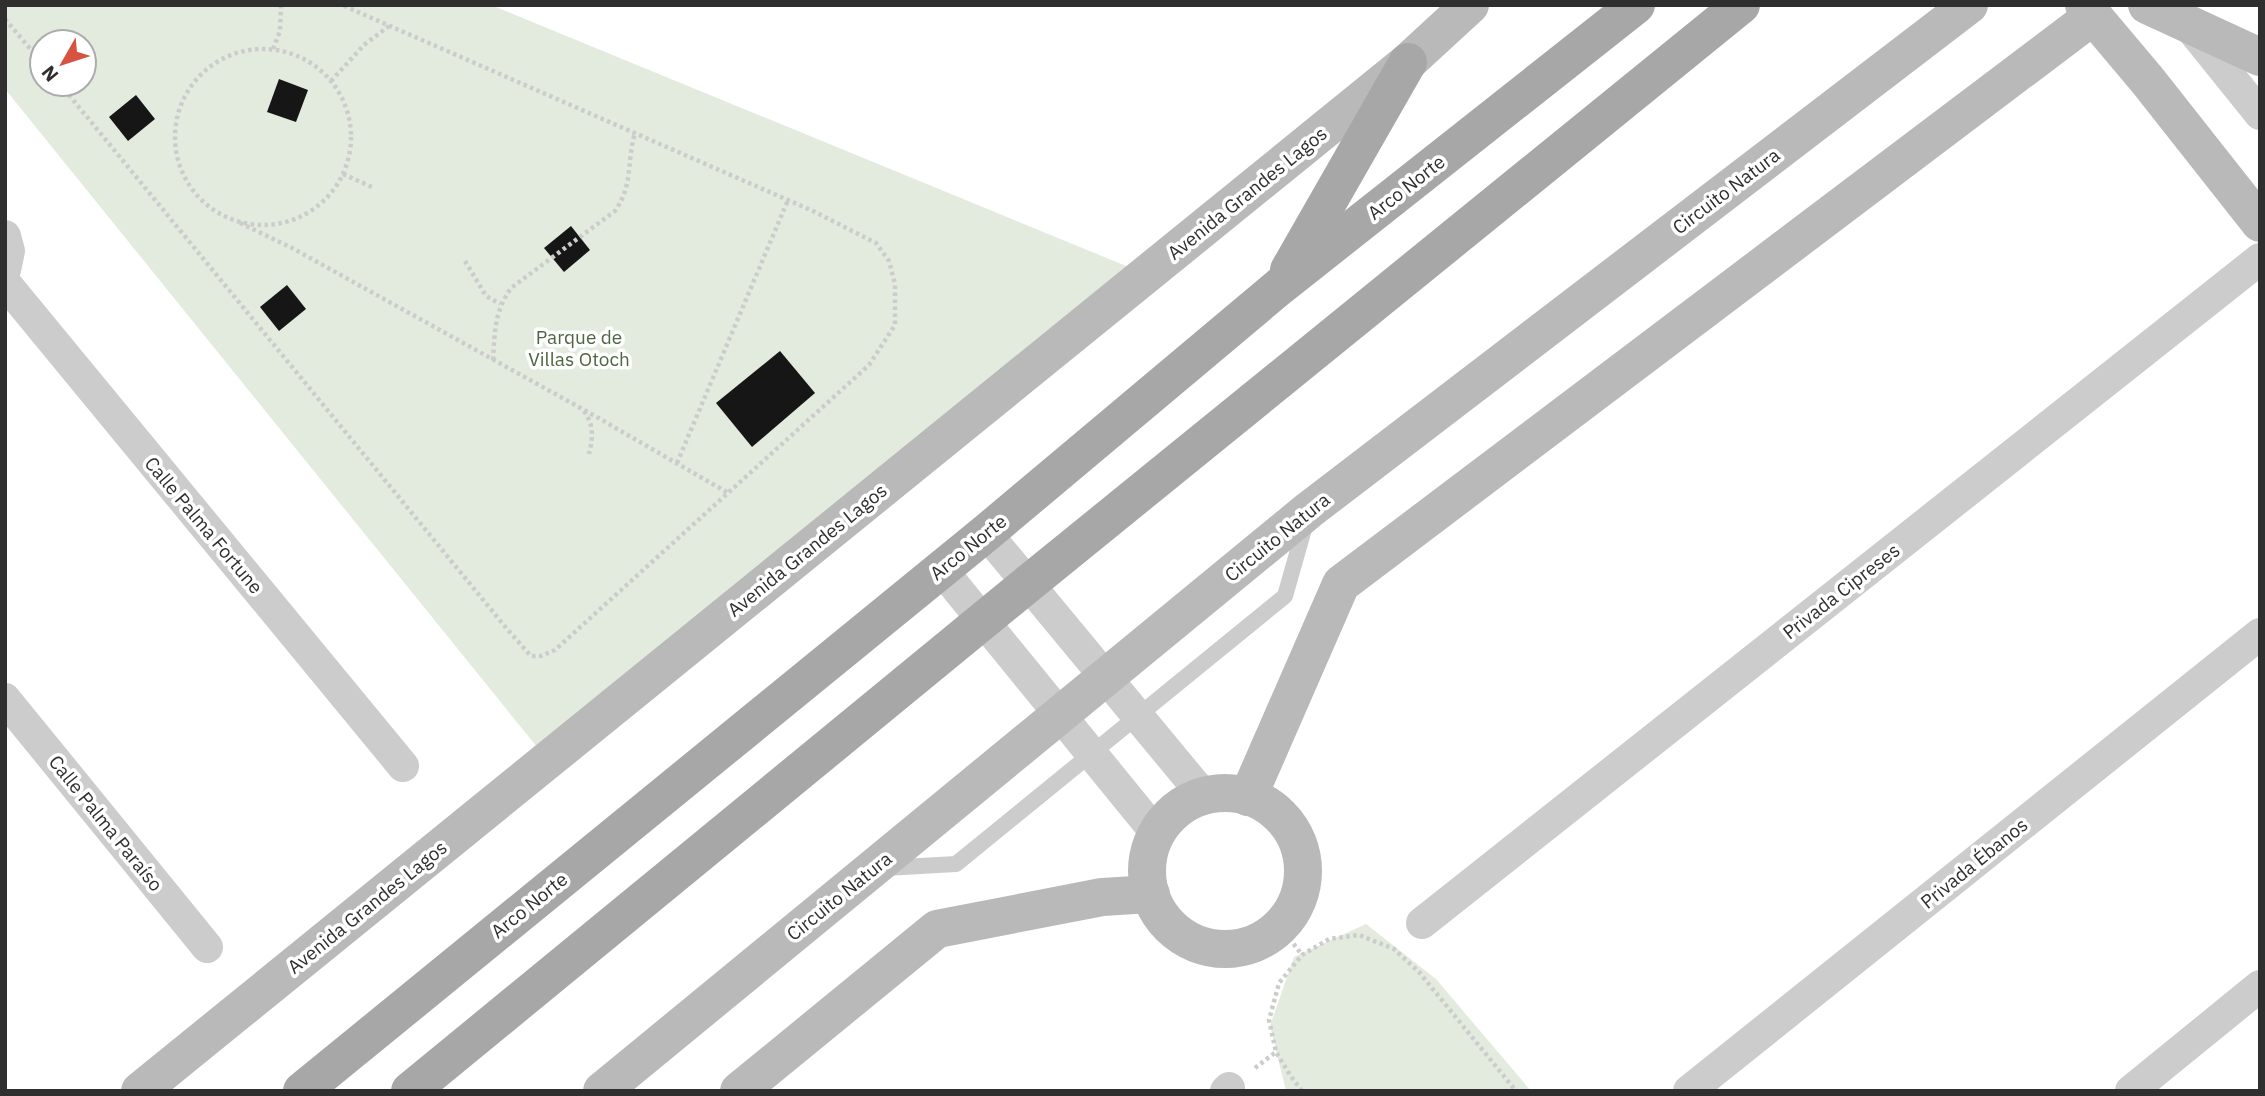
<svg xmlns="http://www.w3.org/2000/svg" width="2265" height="1096" font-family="'IBM Plex Sans',sans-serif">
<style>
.green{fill:#e3ebdf;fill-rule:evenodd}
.building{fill:#161616}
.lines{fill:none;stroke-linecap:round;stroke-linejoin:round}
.path{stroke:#ccc;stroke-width:4.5;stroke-dasharray:3.5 3.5;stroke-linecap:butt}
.lane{stroke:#ccc;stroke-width:16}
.street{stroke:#ccc;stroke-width:32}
.secondary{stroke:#b9b9b9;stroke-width:38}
.primary{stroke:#a7a7a7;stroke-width:38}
.labels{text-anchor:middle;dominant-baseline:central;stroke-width:7;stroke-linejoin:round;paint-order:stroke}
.street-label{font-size:19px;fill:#2f2f2f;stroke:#fff}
.park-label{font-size:19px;fill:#4b6840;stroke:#fff}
</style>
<rect width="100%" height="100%" fill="#fff"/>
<g class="green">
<path d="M 5,5 L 491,5 L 1131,268 L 537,747 L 5,89 ZM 42,42 L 84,42 L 84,84 L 42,84 Z"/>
<path d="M 1366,924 L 1436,979 L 1531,1091 L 1286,1091 L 1270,1026 L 1294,957 Z"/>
</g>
<g class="building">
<path d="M 279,79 L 308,90 L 296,122 L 267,112 Z"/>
<path d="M 136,95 L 155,119 L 128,141 L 109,117 Z"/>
<path d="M 571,226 L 590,250 L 564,272 L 544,248 Z"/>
<path d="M 287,285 L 306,309 L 279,331 L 260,307 Z"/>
<path d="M 780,351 L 815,393 L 752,447 L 716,403 Z"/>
</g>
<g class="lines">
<g class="path">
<path d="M 5,19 L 42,63"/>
<circle cx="263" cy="137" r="88"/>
<path d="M 273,49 L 280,31 L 281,5"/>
<path d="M 331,81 L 364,45 L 389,26"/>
<path d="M 60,84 L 507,629 L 531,656 L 541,656 L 555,650 L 869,365 L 895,325 L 895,284 L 889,261 L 876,243 L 813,211 L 342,5"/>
<path d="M 343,174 L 374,188"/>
<path d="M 240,223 L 292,248 L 595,416 L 730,494"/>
<path d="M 465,261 L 486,296 L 500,304"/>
<path d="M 493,360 C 495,331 494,313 511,288 L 615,211 C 634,183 626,164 635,133"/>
<path d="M 584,411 C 594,425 593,438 589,454"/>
<path d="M 677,463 L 788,200"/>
<path d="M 1281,927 L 1302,955"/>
<path d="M 1255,1068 L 1276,1052"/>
<path d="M 1302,1091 L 1290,1075 L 1276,1052 L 1269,1020 L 1279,983 L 1302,955 L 1329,939 L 1359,935 L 1394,949 L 1419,972 L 1516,1091"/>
</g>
<path class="lane" d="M 885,868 L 956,864 L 1285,596 L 1306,522"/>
<g class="street">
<path d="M 2190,27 L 2260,114"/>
<path d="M 5,236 L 9,251 L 5,270"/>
<path d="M 5,283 L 403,766"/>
<path d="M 986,533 L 1204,796"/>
<path d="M 941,569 L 1157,834"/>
<path d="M 5,699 L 207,947"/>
<path d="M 1422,923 L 2260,259"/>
<path d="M 1226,1091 L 1229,1088"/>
<path d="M 1689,1091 L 2260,634"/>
<path d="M 2131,1091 L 2260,986"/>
</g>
<g class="secondary">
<path d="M 2084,5 L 2148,81 L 2260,223"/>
<path d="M 2147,5 L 2260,57"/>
<circle cx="1225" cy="871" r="78"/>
<path d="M 1248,797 L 1341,584 L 2093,16"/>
<path d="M 140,1091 L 1408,62 L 1470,5"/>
<path d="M 602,1091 L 1309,510 L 1969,5"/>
<path d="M 739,1091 L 937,929 L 1102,897 L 1151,894"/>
</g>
<g class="primary">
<path d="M 1289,270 L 1408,62"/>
<path d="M 302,1091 L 986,533 L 1279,287 L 1636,5"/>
<path d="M 410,1091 L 1029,583 L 1741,5"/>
</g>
</g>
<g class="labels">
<g class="street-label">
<text transform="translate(1406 187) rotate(-38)">Arco Norte</text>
<text transform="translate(1726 191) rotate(-37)">Circuito Natura</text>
<text transform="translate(1247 193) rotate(-39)">Avenida Grandes Lagos</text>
<text transform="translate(204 525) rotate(50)">Calle Palma Fortune</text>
<text transform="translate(1277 537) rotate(-39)">Circuito Natura</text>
<text transform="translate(968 547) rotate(-39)">Arco Norte</text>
<text transform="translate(807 550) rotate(-39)">Avenida Grandes Lagos</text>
<text transform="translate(1841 591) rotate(-38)">Privada Cipreses</text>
<text transform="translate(106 823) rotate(51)">Calle Palma Paraíso</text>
<text transform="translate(1974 863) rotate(-39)">Privada Ébanos</text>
<text transform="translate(839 896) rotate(-39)">Circuito Natura</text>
<text transform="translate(529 905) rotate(-39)">Arco Norte</text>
<text transform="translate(367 907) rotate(-39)">Avenida Grandes Lagos</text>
</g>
<g class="park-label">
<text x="579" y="337">Parque de<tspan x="579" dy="22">Villas Otoch</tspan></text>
</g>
</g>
<rect width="2265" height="1096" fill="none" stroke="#2f2f2f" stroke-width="14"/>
<g transform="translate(63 63) rotate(231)"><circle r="33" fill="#ffffff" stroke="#acacac" stroke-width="2"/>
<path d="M0-5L12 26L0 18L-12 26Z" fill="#d75241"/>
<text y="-10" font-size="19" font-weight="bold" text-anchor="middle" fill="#2f2f2f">N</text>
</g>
</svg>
